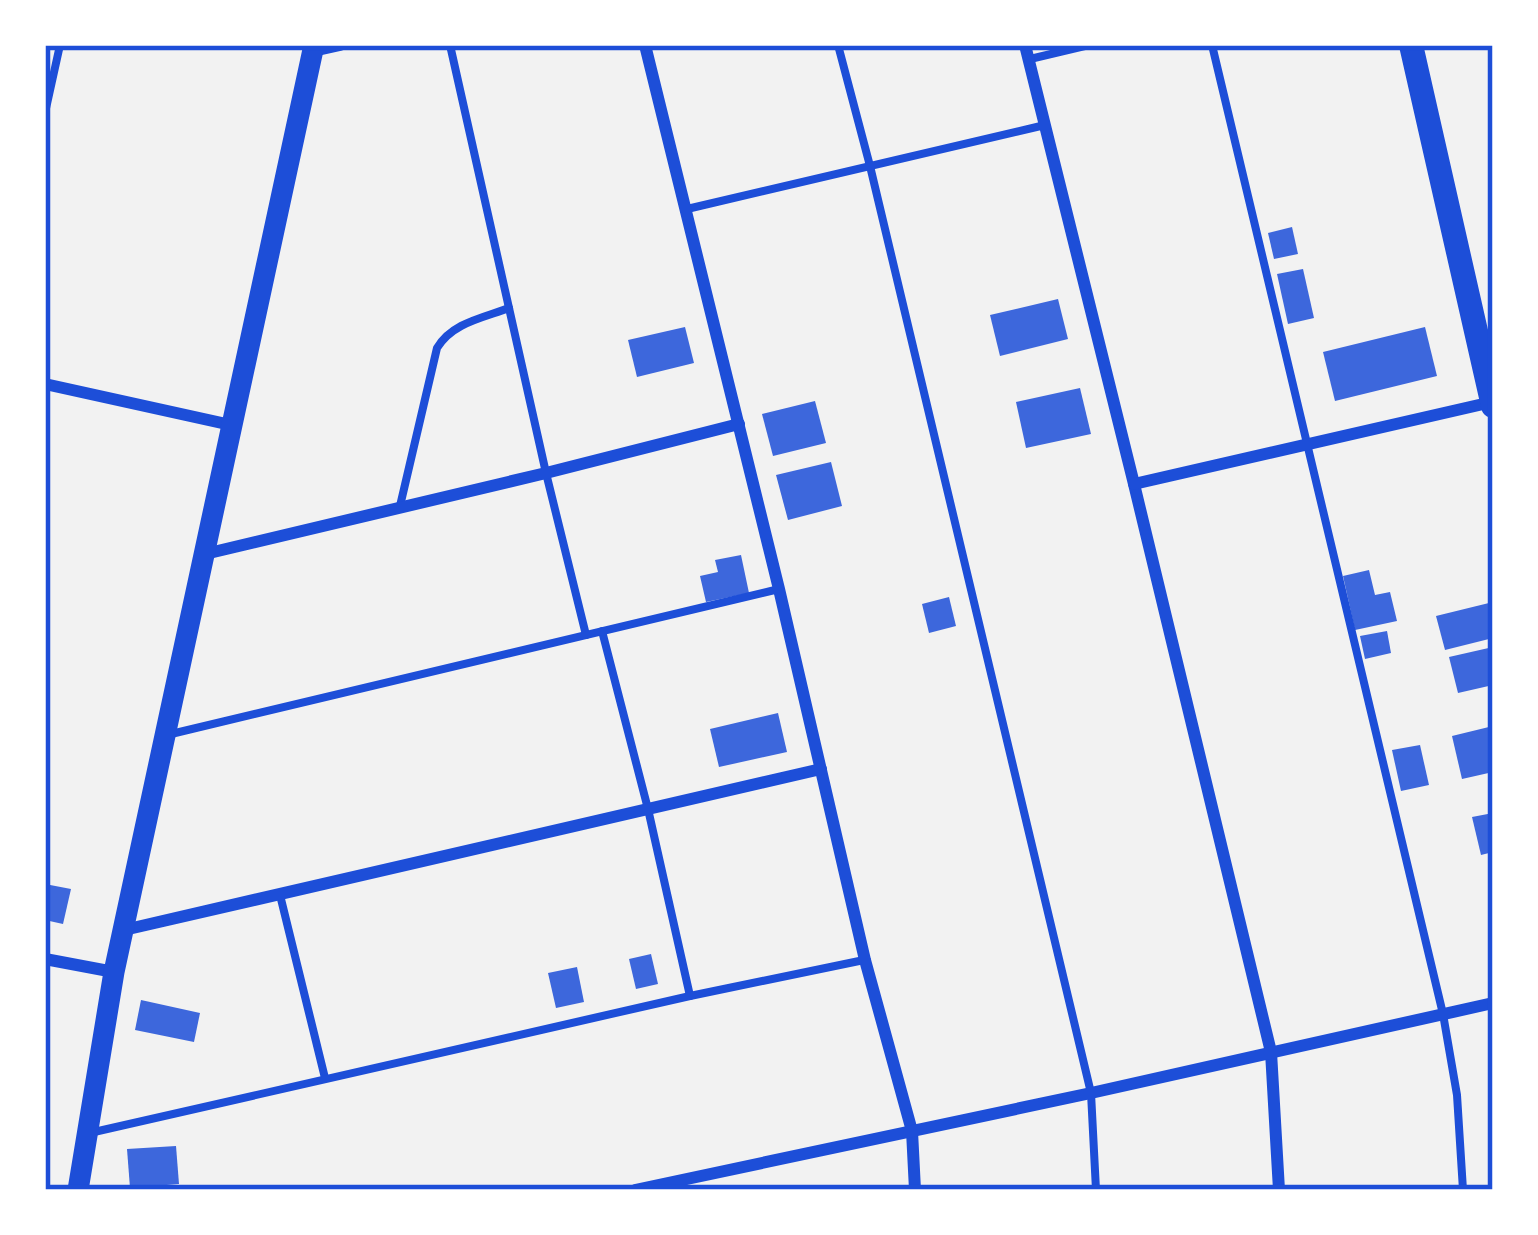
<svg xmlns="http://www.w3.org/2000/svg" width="1538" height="1235" font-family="'Roboto Condensed',sans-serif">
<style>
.building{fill:#3d67dc}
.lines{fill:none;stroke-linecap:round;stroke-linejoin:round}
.service{stroke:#1d4ed8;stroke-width:8}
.minor{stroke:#1d4ed8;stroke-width:12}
.secondary{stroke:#1d4ed8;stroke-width:21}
.primary{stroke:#1d4ed8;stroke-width:24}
.neatline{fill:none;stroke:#1d4ed8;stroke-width:4.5}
</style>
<rect width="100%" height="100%" fill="#f2f2f2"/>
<g class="building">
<path d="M 1292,227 L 1298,254 L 1274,259 L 1268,233 Z"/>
<path d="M 1303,269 L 1314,318 L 1288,324 L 1277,274 Z"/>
<path d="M 1058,299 L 1068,339 L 1000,356 L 990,315 Z"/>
<path d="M 685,327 L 694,363 L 637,377 L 628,340 Z"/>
<path d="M 1425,327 L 1437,376 L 1335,401 L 1323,352 Z"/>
<path d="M 1080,388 L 1091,434 L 1026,448 L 1016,402 Z"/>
<path d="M 815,401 L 826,443 L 773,456 L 762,414 Z"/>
<path d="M 831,462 L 842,506 L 788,520 L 776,475 Z"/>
<path d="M 741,555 L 749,593 L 706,602 L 700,576 L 718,572 L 715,560 Z"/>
<path d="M 1369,570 L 1375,595 L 1390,592 L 1397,621 L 1355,630 L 1343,576 Z"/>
<path d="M 949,597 L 956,626 L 929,633 L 922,604 Z"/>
<path d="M 1493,602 L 1493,638 L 1445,650 L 1436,616 Z"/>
<path d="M 1387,631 L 1391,653 L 1365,659 L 1360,636 Z"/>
<path d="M 1493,647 L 1493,685 L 1458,693 L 1449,657 Z"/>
<path d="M 778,713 L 787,752 L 719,767 L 710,729 Z"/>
<path d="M 1493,726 L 1493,772 L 1462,779 L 1452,736 Z"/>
<path d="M 1420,745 L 1429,785 L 1401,791 L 1392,750 Z"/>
<path d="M 1493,813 L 1493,852 L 1481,855 L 1472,817 Z"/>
<path d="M 45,884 L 71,889 L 63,924 L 45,920 Z"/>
<path d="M 651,954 L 658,984 L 636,989 L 629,959 Z"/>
<path d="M 577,967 L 584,1002 L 556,1008 L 548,973 Z"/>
<path d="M 141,1000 L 200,1013 L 194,1042 L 135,1030 Z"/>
<path d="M 176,1146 L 179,1184 L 130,1188 L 127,1149 Z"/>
</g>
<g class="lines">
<g class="service">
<path d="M 450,45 L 546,473 L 586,635"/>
<path d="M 838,45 L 870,166 L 1091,1093 L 1096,1190"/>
<path d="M 1212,45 L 1443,1014 L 1457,1095 L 1463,1190"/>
<path d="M 1030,59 L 1089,45"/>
<path d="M 45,113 L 60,45"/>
<path d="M 687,209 L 1045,125"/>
<path d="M 400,506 L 437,348 C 452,323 482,318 509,308"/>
<path d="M 602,631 L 648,809 L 690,996"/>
<path d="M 171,734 L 779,589"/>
<path d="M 280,895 L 325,1078"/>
<path d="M 94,1132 L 690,996 L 864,960"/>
<path d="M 45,1189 L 59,1190"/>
</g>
<g class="minor">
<path d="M 645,45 L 779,589 L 865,960 L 912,1131 L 915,1190"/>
<path d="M 1025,45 L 1134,484 L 1271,1052 L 1279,1190"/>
<path d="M 313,51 L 340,45"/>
<path d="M 45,384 L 231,425"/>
<path d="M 1134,484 L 1492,402"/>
<path d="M 205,554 L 546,473 L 739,424"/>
<path d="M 124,930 L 821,769"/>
<path d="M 45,959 L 114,972"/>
<path d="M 635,1190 L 1091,1093 L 1493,1003"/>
</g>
<path class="secondary" d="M 78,1190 L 114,972 L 314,45"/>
<path class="primary" d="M 1411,45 L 1493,406"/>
</g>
<rect width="1538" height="1235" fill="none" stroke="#ffffff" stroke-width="96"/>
<rect x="48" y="48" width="1442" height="1139" class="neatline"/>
</svg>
